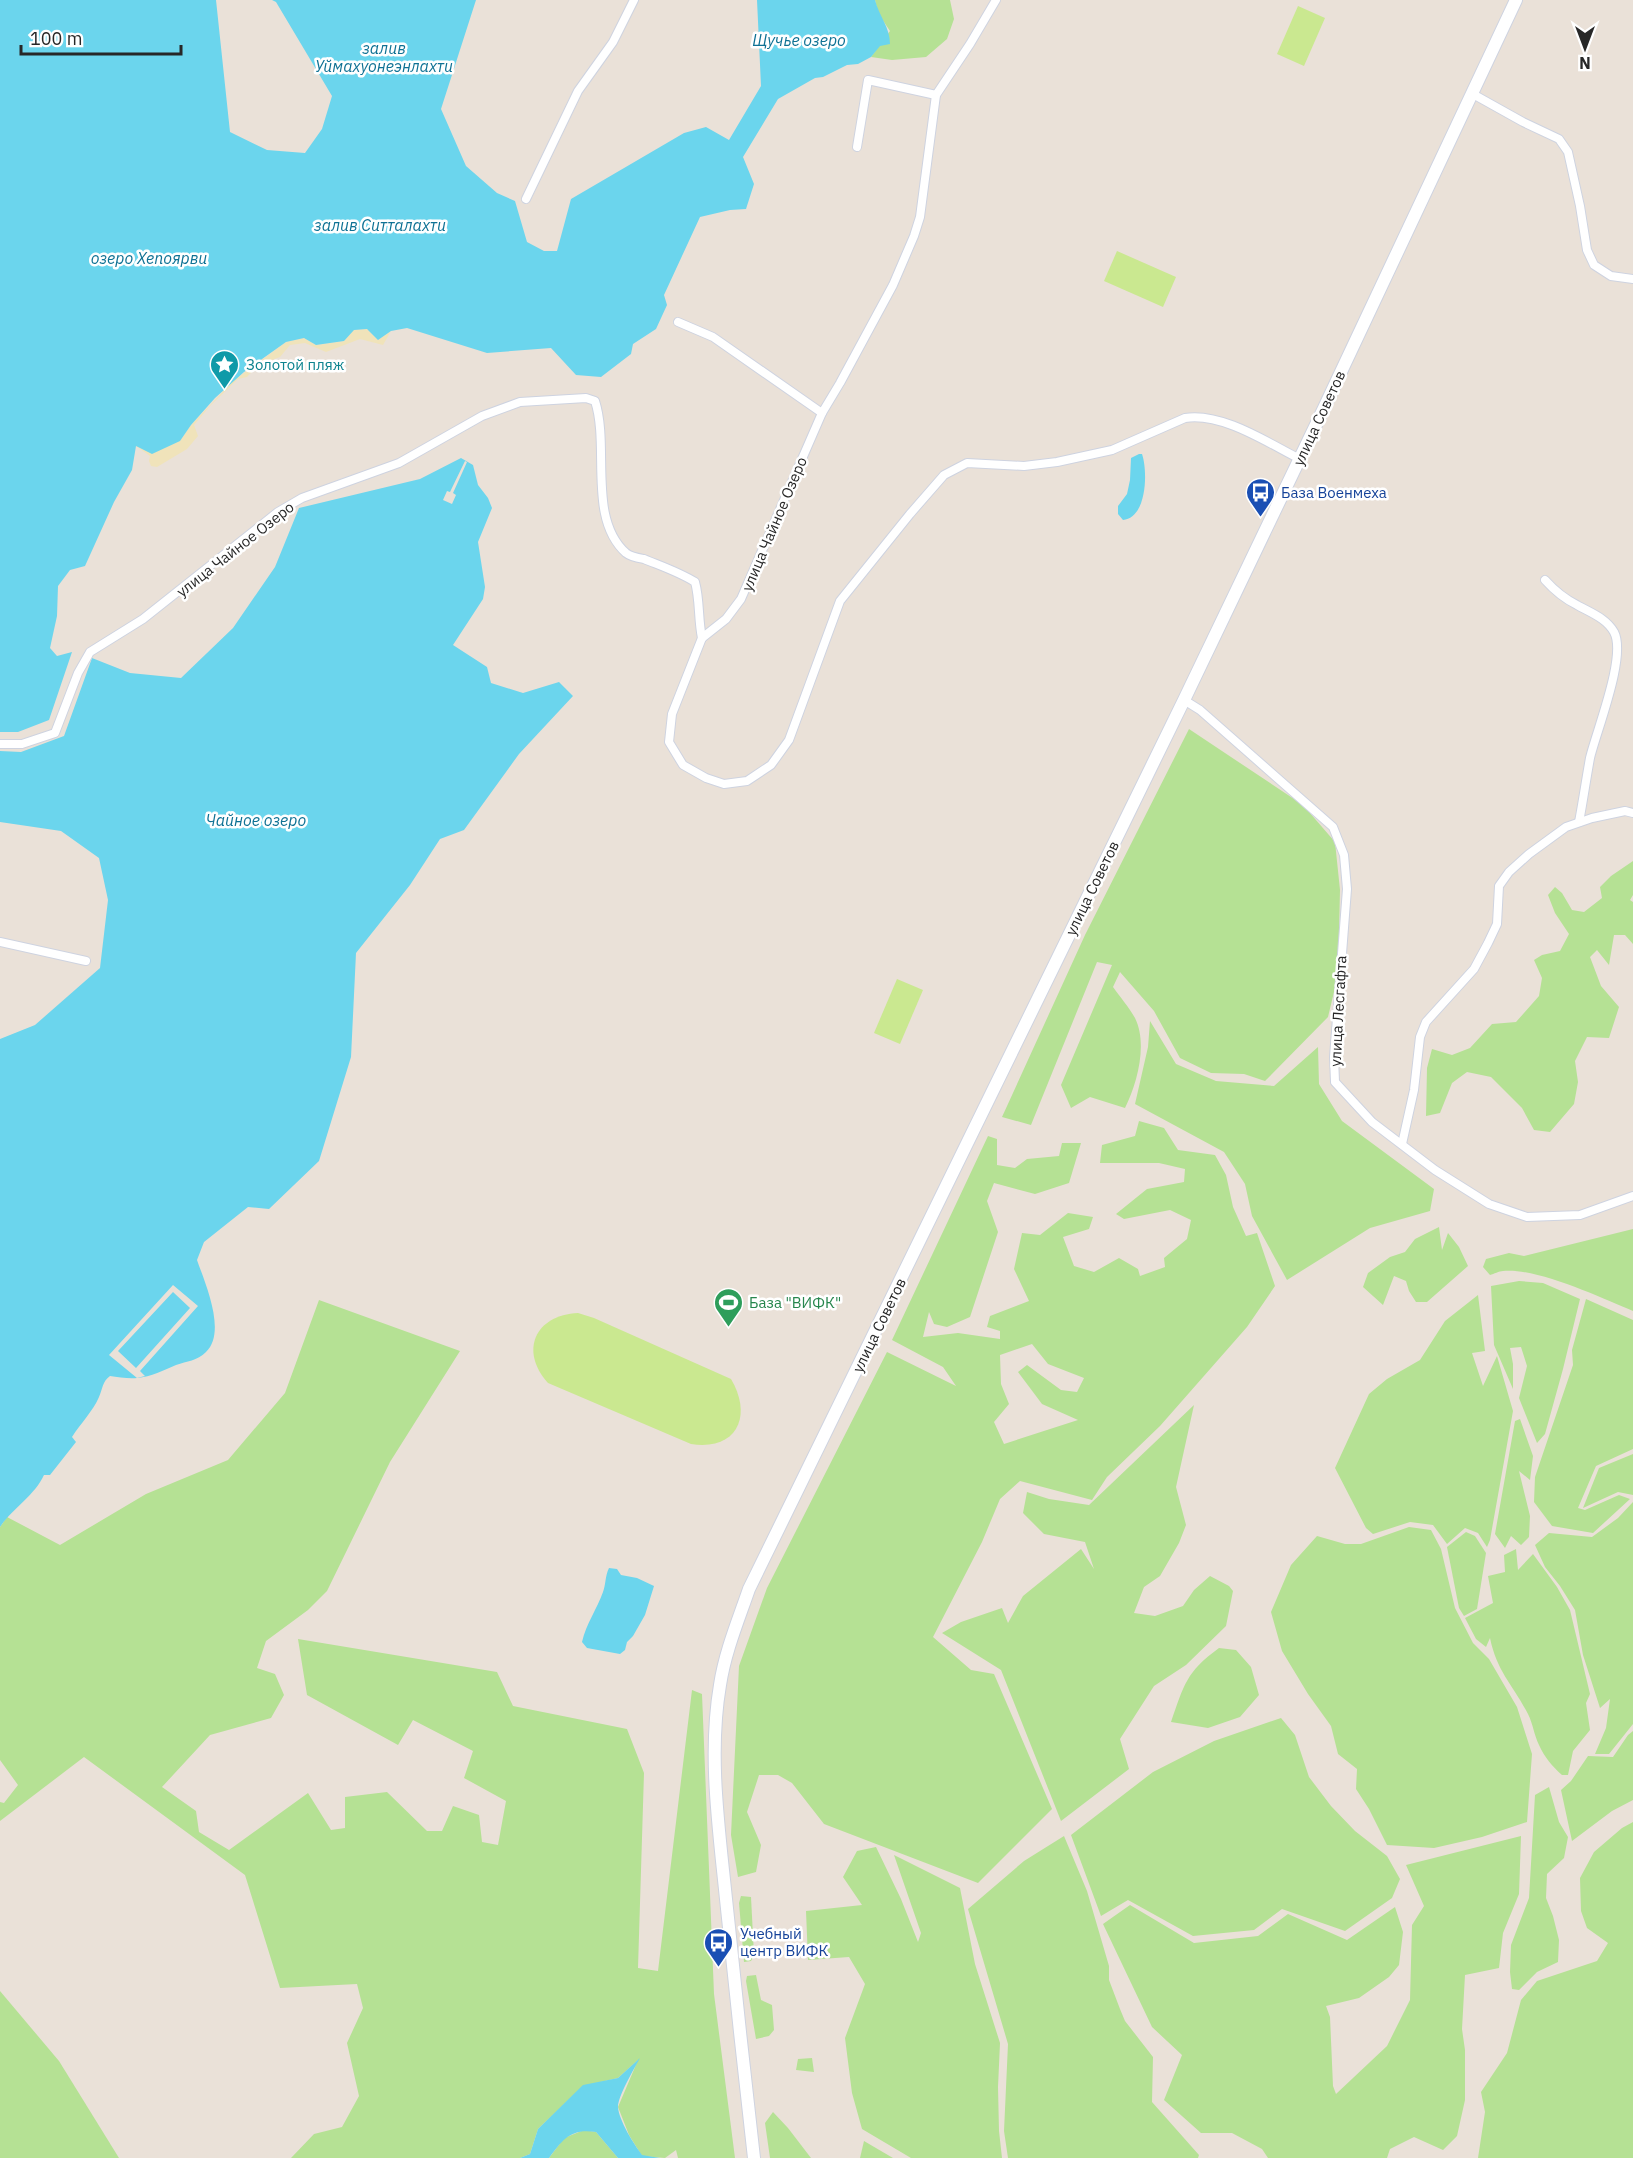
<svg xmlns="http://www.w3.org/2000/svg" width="1633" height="2158" font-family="'IBM Plex Sans',sans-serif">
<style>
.green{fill:#b5e194;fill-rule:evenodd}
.sand{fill:#f0e3ba}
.pitch{fill:#cae890}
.water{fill:#6bd5ed}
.pier{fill:#eae1d8;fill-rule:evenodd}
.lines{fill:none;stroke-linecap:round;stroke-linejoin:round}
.street-casing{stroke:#ced3e0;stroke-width:10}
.secondary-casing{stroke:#ced3e0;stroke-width:14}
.street{stroke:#fff;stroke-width:8}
.secondary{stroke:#fff;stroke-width:12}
.labels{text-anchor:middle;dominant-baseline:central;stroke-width:5;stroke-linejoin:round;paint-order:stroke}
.culture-label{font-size:15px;fill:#0d838f;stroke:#fff;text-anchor:start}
.street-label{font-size:15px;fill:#272727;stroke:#fff}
.transit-label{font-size:15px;fill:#164399;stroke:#fff;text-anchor:start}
.leisure-label{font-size:15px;fill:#27864d;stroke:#fff;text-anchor:start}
.water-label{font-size:16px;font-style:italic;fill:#0e7194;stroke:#fff}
</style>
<rect width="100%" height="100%" fill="#eae1d8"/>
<g class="green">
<path d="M 875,0 L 950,0 L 954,19 L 947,39 L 926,57 L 892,60 L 871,57 L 890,31 L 878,13 Z"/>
<path d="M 1189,729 L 1303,805 L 1335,842 L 1340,890 L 1338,975 L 1328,1017 L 1265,1081 L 1244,1074 L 1211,1073 L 1180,1058 L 1154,1011 L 1120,972 L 1113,987 C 1120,997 1129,1007 1135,1018 C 1148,1044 1137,1084 1125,1108 L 1090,1097 L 1071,1108 L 1061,1085 L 1112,965 L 1097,962 L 1031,1125 L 1002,1117 L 1085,935 Z"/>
<path d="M 1633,861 L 1633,895 L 1630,900 L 1633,902 L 1633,944 L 1625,935 L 1614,935 L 1609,965 L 1597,950 L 1590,957 L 1601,986 L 1619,1007 L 1609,1038 L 1587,1037 L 1575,1061 L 1578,1082 L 1574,1104 L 1550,1132 L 1534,1130 L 1522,1108 L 1491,1077 L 1467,1072 L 1452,1083 L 1440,1113 L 1426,1116 L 1427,1068 L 1432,1049 L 1452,1055 L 1470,1048 L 1492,1024 L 1516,1022 L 1539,996 L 1542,978 L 1534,960 L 1542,955 L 1560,951 L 1569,934 L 1555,913 L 1548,895 L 1555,887 L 1562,893 L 1572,910 L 1584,912 L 1602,898 L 1600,887 L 1611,876 Z"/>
<path d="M 1150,1021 L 1176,1064 L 1216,1081 L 1274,1086 L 1318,1047 L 1319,1084 L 1342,1121 L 1434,1189 L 1430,1211 L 1370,1228 L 1287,1280 L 1252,1216 L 1245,1184 L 1224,1152 L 1135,1104 L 1148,1047 Z"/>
<path d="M 1139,1121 L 1164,1128 L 1178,1150 L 1215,1155 L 1226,1175 L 1233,1207 L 1246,1236 L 1257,1233 L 1275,1286 L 1247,1327 L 1160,1426 L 1107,1477 L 1092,1500 L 1020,1481 L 1000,1499 L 982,1542 L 933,1637 L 971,1670 L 994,1674 L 1052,1809 L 978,1883 L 824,1824 L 792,1783 L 778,1775 L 759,1775 L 747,1812 L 761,1845 L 756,1872 L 738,1877 L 731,1835 L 739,1666 L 767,1588 L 887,1352 L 956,1386 L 943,1367 L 892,1340 L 988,1136 L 997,1139 L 997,1165 L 1015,1168 L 1027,1159 L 1059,1156 L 1062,1143 L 1081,1143 L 1069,1183 L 1035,1194 L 994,1183 L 987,1201 L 998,1232 L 970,1317 L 947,1327 L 934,1324 L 929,1312 L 923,1337 L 958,1333 L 1000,1339 L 1000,1331 L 987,1327 L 990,1316 L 1029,1301 L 1014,1269 L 1022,1233 L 1040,1235 L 1068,1213 L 1093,1217 L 1089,1229 L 1063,1237 L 1074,1266 L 1094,1272 L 1119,1258 L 1138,1269 L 1140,1276 L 1165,1267 L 1164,1258 L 1187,1239 L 1191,1220 L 1170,1210 L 1124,1219 L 1116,1214 L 1147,1189 L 1184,1182 L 1185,1169 L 1159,1163 L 1100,1163 L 1102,1145 L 1135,1136 ZM 1032,1344 L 1048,1364 L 1084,1378 L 1077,1392 L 1061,1390 L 1027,1365 L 1018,1372 L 1042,1404 L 1078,1420 L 1004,1444 L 994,1422 L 1009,1404 L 1001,1384 L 1000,1355 Z"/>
<path d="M 1439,1227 L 1442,1250 L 1448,1233 L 1459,1247 L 1468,1266 L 1427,1302 L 1416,1302 L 1409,1291 L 1406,1281 L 1394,1276 L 1383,1305 L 1363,1287 L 1368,1273 L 1390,1257 L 1405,1252 L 1415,1239 Z"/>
<path d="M 1633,1229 L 1633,1311 C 1602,1298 1535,1267 1503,1271 C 1499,1271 1494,1274 1490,1275 L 1483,1267 L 1486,1259 L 1509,1253 L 1524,1256 Z"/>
<path d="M 1519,1281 L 1543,1283 L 1580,1299 L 1563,1369 L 1545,1434 L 1537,1443 L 1519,1398 L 1527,1366 L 1521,1347 L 1510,1348 L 1513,1364 L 1513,1389 L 1494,1345 L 1491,1286 Z"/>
<path d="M 1478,1295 L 1485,1351 L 1472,1353 L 1483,1386 L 1497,1356 L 1513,1411 L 1490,1540 L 1487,1547 L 1478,1533 L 1465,1528 L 1447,1544 L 1433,1525 L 1410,1522 L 1373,1534 L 1366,1528 L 1335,1468 L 1369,1394 L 1387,1379 L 1420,1360 L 1445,1321 Z"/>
<path d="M 1586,1299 L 1633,1320 L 1633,1449 L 1596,1466 L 1578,1508 L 1585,1510 L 1619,1495 L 1630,1499 L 1593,1533 L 1552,1526 L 1534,1502 L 1535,1477 L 1573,1365 L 1572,1350 Z"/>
<path d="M 319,1300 L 460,1351 L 390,1462 L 327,1591 L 308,1610 L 266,1641 L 257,1668 L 275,1674 L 284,1695 L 271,1718 L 210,1735 L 162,1787 L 196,1811 L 199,1832 L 229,1850 L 308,1793 L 331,1830 L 345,1828 L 345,1797 L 387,1792 L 427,1831 L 442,1831 L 453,1806 L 479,1815 L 482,1842 L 498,1845 L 506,1801 L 464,1778 L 473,1751 L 413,1720 L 398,1745 L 307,1695 L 298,1639 L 497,1672 L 513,1706 L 627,1729 L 644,1773 L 638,1968 L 658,1971 L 692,1690 L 702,1694 L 714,1994 L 735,2158 L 678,2158 L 676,2150 L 665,2158 L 642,2156 L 629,2135 L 618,2107 L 638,2060 L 618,2078 L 583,2086 L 538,2129 L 530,2154 L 520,2158 L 291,2158 L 314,2134 L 342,2127 L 359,2096 L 347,2043 L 363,2008 L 357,1984 L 280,1988 L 245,1875 L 84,1757 L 0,1821 L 0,1802 L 4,1803 L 18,1785 L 0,1760 L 0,1527 L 7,1517 L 60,1545 L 146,1494 L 228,1460 L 285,1393 Z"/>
<path d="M 1194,1405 L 1176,1487 L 1186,1525 L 1179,1543 L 1160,1576 L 1144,1587 L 1134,1613 L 1155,1616 L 1183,1606 L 1194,1590 L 1210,1576 L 1229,1586 L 1233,1591 L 1226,1626 L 1186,1665 L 1154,1686 L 1120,1739 L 1129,1769 L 1061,1821 L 1001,1670 L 942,1633 L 961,1622 L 1002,1608 L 1008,1623 L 1023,1596 L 1081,1549 L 1094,1569 L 1085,1542 L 1044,1534 L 1023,1513 L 1027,1492 L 1049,1499 L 1089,1505 Z"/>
<path d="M 1520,1419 L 1533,1456 L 1530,1480 L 1519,1471 L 1530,1516 L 1529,1537 L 1521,1545 L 1511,1536 L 1505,1548 L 1495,1534 L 1515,1421 Z"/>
<path d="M 1633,1454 L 1633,1495 L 1618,1492 L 1583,1508 L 1599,1468 Z"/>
<path d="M 1633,1502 L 1633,1724 L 1609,1754 L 1595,1754 L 1606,1728 L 1610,1699 L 1600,1708 L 1583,1655 L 1575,1610 L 1560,1586 L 1545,1567 L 1535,1545 L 1549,1533 L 1592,1537 L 1618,1518 Z"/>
<path d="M 1409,1527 L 1431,1530 L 1441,1549 L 1455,1608 L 1473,1643 L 1489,1659 L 1517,1707 L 1532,1754 L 1527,1822 L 1482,1837 L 1434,1848 L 1387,1845 L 1369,1809 L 1356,1789 L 1357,1769 L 1338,1754 L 1331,1726 L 1308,1694 L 1282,1651 L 1271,1612 L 1291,1565 L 1317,1536 L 1345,1544 L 1361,1544 Z"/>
<path d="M 1466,1532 L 1475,1536 L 1486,1553 L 1477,1609 L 1464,1616 L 1459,1608 L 1447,1547 Z"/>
<path d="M 1516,1549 L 1518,1570 L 1533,1554 L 1557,1587 L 1570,1610 L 1590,1694 L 1586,1703 L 1590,1730 L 1573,1751 L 1568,1775 L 1562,1775 C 1552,1766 1545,1758 1539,1745 C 1534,1735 1533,1724 1528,1714 C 1513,1685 1497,1672 1490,1638 L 1486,1647 L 1476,1639 L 1465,1618 L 1493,1603 L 1488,1576 L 1505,1572 L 1504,1555 Z"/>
<path d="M 1219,1648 L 1236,1650 L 1251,1667 L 1259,1695 L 1240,1717 L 1208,1728 L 1171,1722 C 1184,1685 1186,1672 1219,1648 Z"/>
<path d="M 1281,1718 L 1295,1735 L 1309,1777 L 1331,1806 L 1355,1831 L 1387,1856 L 1400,1879 L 1392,1898 L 1345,1931 L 1282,1909 L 1254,1930 L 1193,1936 L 1128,1900 L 1101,1916 L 1071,1835 L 1153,1772 L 1214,1741 Z"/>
<path d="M 1633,1731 L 1633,1800 L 1612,1811 L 1572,1841 L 1561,1790 L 1571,1781 L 1588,1756 L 1613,1757 L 1628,1735 Z"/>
<path d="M 1549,1787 L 1559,1822 L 1568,1837 L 1564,1858 L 1547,1874 L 1546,1898 L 1553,1916 L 1559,1940 L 1558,1962 L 1537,1972 L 1519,1990 L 1512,1989 L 1510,1972 L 1511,1945 L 1529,1898 L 1535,1795 Z"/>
<path d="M 1633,1822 L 1633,2158 L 1478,2158 L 1485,2112 L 1481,2092 L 1507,2053 L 1521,2000 L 1537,1981 L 1597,1961 L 1608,1943 L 1587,1928 L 1581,1911 L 1580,1878 L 1594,1852 L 1622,1828 Z"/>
<path d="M 1064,1836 L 1087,1891 L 1109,1966 L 1109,1980 L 1120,2009 L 1125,2021 L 1153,2057 L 1152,2102 L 1199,2155 L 1198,2158 L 1008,2158 L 1004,2131 L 1008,2044 L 968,1909 L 1024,1861 Z"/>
<path d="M 1521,1836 L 1519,1894 L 1503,1933 L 1499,1968 L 1465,1975 L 1462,2029 L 1465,2050 L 1465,2100 L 1457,2136 L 1443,2150 L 1414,2137 L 1390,2149 L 1387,2158 L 1268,2158 L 1262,2149 L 1232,2133 L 1201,2133 L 1164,2100 L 1182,2055 L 1152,2027 L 1103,1924 L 1130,1905 L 1194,1943 L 1258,1936 L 1288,1914 L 1347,1940 L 1395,1907 L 1403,1932 L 1399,1965 L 1389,1977 L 1359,1998 L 1326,2006 L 1330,2017 L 1333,2086 L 1336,2094 L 1387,2046 L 1410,2000 L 1412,1925 L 1424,1906 L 1406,1865 Z"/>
<path d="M 876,1847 L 901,1899 L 918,1942 L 921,1933 L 894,1855 L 960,1888 L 975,1964 L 1000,2043 L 998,2087 L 999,2131 L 1002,2158 L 911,2158 L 862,2129 L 852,2093 L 845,2038 L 865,1984 L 849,1957 L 808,1960 L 806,1911 L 862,1905 L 843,1877 L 857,1851 Z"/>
<path d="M 741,1896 L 751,1897 L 754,1955 L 751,1961 L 744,1962 L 739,1903 Z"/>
<path d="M 756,1975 L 761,2000 L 772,2005 L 774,2030 L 769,2036 L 756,2039 L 746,1981 L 747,1976 Z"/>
<path d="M 0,1991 L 59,2061 L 119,2158 L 0,2158 Z"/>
<path d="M 812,2058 L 814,2072 L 796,2070 L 798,2059 Z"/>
<path d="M 773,2112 L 788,2128 L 811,2158 L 770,2158 L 765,2123 Z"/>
<path d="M 584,2130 L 596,2132 L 618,2158 L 549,2158 L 564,2138 Z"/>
<path d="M 864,2141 L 893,2158 L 860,2158 Z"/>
</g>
<path class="sand" d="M 367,329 L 378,340 L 391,331 L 383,345 L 360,339 L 326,352 L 305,343 L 290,345 L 280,357 L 258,365 L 247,377 L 238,379 L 210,406 L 194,425 L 198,436 L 187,449 L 157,467 L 151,466 L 149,461 L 150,456 L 136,446 L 180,441 L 191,425 L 233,381 L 286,342 L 304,338 L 316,345 L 344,341 L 353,330 Z"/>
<g class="pitch">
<path d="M 1298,6 L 1325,18 L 1304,66 L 1277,54 Z"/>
<path d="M 1117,251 L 1176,277 L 1163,307 L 1104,281 Z"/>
<path d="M 897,979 L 923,990 L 900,1044 L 874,1033 Z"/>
<path d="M 578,1313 L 594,1318 L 731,1379 C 753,1416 737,1451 691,1444 L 548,1383 C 519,1351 535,1315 578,1313 Z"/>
</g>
<g class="water">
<path d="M 0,0 L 216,0 L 230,132 L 267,150 L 305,153 L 322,129 L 332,96 L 276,2 L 272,0 L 476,0 L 441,109 L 466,166 L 497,193 L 515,201 L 527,242 L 544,251 L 557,251 L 571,199 L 684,133 L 706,127 L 729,140 L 761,86 L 757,0 L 875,0 C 879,16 890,27 890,44 L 880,46 L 871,57 L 858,64 L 847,65 L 823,77 L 815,78 L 778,99 L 743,157 L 754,184 L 746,209 L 730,210 L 700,217 L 664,295 L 667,305 L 656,329 L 633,344 L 631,354 L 601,377 L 576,375 L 551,348 L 487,353 L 407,328 L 391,331 L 378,340 L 367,329 L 354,330 L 344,341 L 316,345 L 304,338 L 286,342 L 244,372 L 215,398 L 191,425 L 180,441 L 152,454 L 136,446 L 132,470 L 114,502 L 85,566 L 70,570 L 58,586 L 57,616 L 50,648 L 57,656 L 72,652 L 49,720 L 18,732 L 0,732 Z"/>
<path d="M 1139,454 L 1142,454 C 1148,471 1147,518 1123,520 L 1118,514 L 1118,506 L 1127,494 L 1130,480 L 1131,458 Z"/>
<path d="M 461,458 L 473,465 L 478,485 L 488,498 L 492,508 L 478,542 L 485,587 L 483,599 L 453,645 L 487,667 L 491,683 L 523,693 L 559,682 L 573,696 L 519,754 L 464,830 L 440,839 L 410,885 L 356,953 L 351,1057 L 319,1161 L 269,1209 L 248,1207 L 204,1242 L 197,1260 C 205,1283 227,1332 206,1352 C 197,1361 187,1361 176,1365 C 164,1370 151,1377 137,1378 C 129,1379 118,1377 110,1376 C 102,1382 103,1388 99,1397 C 93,1411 81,1423 72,1437 L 76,1442 L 50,1475 L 44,1475 C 35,1495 13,1508 0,1527 L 0,1039 L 35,1025 L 100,968 L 108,900 L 99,858 L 61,831 L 0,822 L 0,751 L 21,752 L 64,736 L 92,658 L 130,673 L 181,678 L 233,628 L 275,567 L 299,508 L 420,479 Z"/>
<path d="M 609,1568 L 617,1569 L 621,1575 L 637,1578 L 654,1586 L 645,1615 L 633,1636 L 627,1642 L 625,1650 L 620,1654 L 587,1648 L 582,1642 C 586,1624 597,1609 603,1592 C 606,1584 605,1576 609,1568 Z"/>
<path d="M 640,2058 C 634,2069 618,2096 618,2107 C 619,2121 634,2144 642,2155 L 660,2158 L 618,2158 L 596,2132 C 571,2128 563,2139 549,2158 L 520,2158 L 530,2154 L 538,2129 L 583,2085 L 618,2078 Z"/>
</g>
<g class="pier">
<path d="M 465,461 L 467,462 L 453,493 L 456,495 L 452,504 L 443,500 L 447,491 L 450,492 Z"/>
<path d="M 173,1285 L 198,1306 L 140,1371 L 145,1376 L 137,1378 L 109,1355 ZM 173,1292 L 190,1308 L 136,1368 L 118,1351 Z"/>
</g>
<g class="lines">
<defs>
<g id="street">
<path d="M 996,0 L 970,44 L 936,95 L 920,217 L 914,236 L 893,285 L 840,383 L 822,413 L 741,599 L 726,619 L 702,638 L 672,714 L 669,742 L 683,765 L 706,778 L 724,784 L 747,781 L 771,765 L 789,740 L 840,601 L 910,514 L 944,475 L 967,463 L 1024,466 L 1057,462 L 1112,450 L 1185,418 C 1222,412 1268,443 1300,459"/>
<path d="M 1471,93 L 1523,122 L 1559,139 L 1568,152 L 1580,206 L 1587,250 L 1594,265 L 1611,276 L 1633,279"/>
<path d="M 857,147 L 868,80 L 936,95"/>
<path d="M 526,199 L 578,91 L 613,42 L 634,0"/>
<path d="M 678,322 L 713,337 L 822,413"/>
<path d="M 1545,580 C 1554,590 1565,599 1577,605 C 1591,613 1606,618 1614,632 C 1627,656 1596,732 1590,758 C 1586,780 1583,801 1579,822"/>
<path d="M 1184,700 L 1200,710 L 1333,827 L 1344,855 L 1347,889 L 1334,1057 L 1335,1082 L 1372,1122 L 1435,1170 L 1489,1204 L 1527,1217 L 1580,1215 L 1633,1196"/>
<path d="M 0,744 L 22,744 L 55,733 L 78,673 L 90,652 L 143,619 L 278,512 L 302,498 L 399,463 L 482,416 L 520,402 L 586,398 L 595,401 C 610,447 587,518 626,553 C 631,557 638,558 644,559 C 661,566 679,572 695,582 C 700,600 698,619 702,638"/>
<path d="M 0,942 L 86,961"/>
<path d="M 1402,1144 L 1414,1090 L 1420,1037 L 1426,1022 L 1474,969 L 1488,943 L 1497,924 L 1499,886 L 1509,872 L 1529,854 L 1566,827 L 1592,818 L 1625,811 L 1633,813"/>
</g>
<path id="secondary" d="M 754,2158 C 744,2072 735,1985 726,1899 C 719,1829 708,1755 720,1685 C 725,1652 738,1621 749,1589 L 1184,700 L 1324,408 L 1516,0"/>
</defs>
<use href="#street" class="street-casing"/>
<use href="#secondary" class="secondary-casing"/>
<use href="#street" class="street"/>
<use href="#secondary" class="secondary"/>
</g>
<defs>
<symbol id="sight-pin" viewBox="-11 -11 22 30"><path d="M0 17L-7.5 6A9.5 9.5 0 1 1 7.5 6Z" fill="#0f9aa8" stroke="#fff"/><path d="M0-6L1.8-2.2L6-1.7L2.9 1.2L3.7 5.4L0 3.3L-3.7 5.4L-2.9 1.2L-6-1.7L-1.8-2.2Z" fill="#fff"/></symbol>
<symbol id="bus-pin" viewBox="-11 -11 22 30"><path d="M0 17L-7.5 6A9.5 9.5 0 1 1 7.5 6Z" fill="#1a4fb4" stroke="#fff"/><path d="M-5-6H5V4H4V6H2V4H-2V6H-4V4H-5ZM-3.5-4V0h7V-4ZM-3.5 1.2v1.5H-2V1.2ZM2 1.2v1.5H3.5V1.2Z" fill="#fff"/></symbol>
<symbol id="stadium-pin" viewBox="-11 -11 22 30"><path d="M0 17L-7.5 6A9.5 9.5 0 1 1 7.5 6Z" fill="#2e9e5b" stroke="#fff"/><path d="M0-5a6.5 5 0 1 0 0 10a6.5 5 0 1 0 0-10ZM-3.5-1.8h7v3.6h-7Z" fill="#fff"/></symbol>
</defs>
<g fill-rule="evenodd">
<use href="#sight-pin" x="208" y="348" width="33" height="45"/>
<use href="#bus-pin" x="1244" y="476" width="33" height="45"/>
<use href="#stadium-pin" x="712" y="1286" width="33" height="45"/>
<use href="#bus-pin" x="702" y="1926" width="33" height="45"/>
</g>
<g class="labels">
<g class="culture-label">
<text x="246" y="364">Золотой пляж</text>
</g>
<g class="street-label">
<text transform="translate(1319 418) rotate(-65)">улица Советов</text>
<text transform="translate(774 524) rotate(-67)">улица Чайное Озеро</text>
<text transform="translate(235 549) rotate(-38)">улица Чайное Озеро</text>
<text transform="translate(1092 888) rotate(-64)">улица Советов</text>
<text transform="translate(1338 1011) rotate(-87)">улица Лесгафта</text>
<text transform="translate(879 1325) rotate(-64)">улица Советов</text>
</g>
<g class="transit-label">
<text x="1281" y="492">База Военмеха</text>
<text x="740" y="1933">Учебный<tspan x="740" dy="17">центр ВИФК</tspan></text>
</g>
<g class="leisure-label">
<text x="749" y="1302">База "ВИФК"</text>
</g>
<g class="water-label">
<text x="799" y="40">Щучье озеро</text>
<text x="384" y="48">залив<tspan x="384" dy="18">Уймахуонеэнлахти</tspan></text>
<text x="380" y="225">залив Ситталахти</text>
<text x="149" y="258">озеро Хепоярви</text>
<text x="256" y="820">Чайное озеро</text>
</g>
</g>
<g transform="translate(1585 48) rotate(180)" stroke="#ffffff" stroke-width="4.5" paint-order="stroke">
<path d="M0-4.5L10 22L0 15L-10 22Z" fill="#272727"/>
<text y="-9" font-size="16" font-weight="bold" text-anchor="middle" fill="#272727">N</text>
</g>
<path d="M21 45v9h160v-9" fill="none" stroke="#272727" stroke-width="3"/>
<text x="30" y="45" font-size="18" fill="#272727" stroke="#ffffff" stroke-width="4.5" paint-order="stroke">100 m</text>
</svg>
